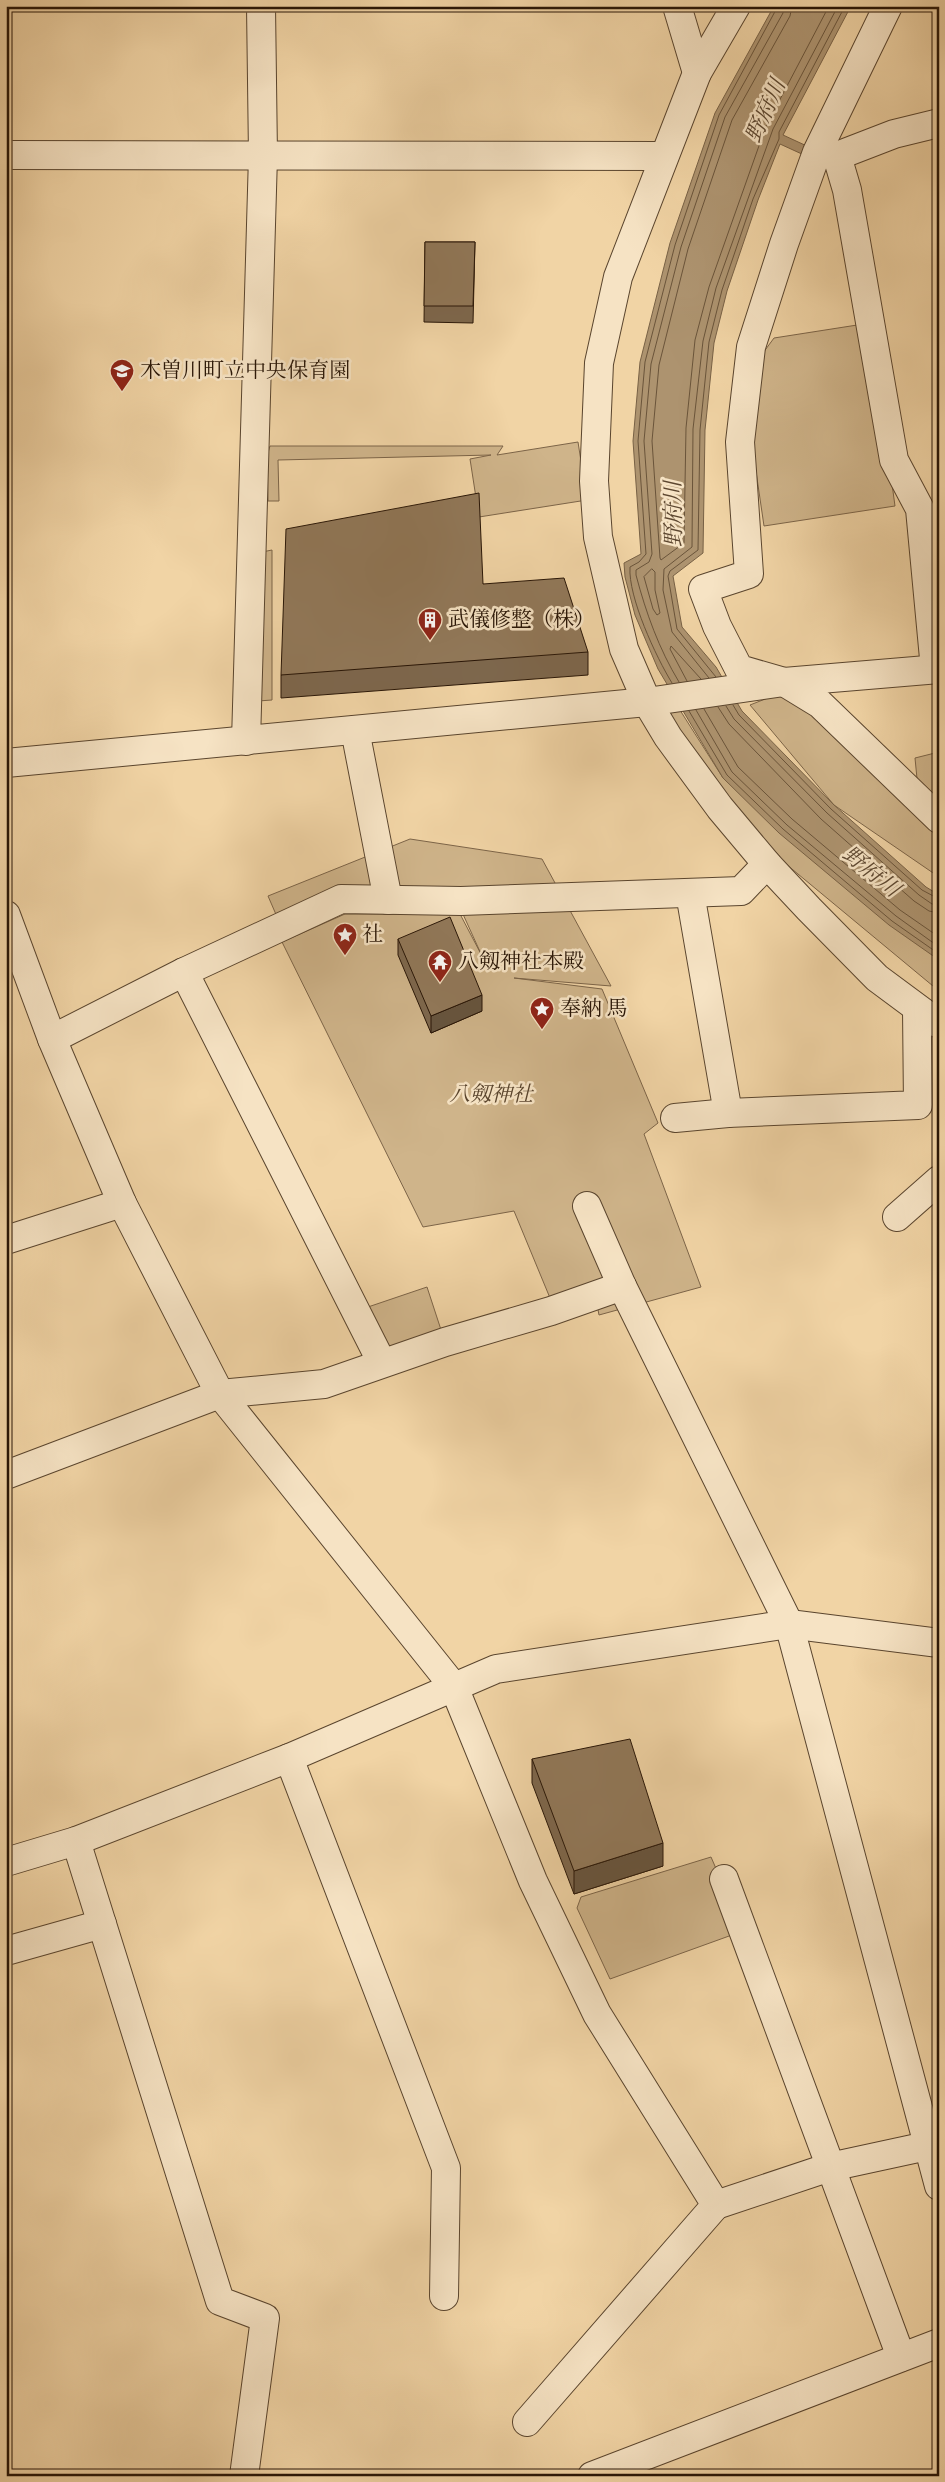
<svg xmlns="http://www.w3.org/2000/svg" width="945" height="2482" font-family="'IM FELL DW Pica','Noto Serif JP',serif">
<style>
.green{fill:#cfb48a;stroke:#7c6448}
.water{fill:#ad936f;stroke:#786145}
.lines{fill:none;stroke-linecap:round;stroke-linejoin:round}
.shore{stroke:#6a543a;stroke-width:1}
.minor-casing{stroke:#5a452e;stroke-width:30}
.minor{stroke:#f6e3c4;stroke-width:28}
.wall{fill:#7d674d;stroke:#281506}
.shaded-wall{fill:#66543e;stroke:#281506}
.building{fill:#917859;stroke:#281506}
.labels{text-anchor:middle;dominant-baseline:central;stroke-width:5;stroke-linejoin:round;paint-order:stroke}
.poi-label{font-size:21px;fill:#281506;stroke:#f6e3c4;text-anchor:start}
.park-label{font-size:21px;font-style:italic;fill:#5a452e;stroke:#f6e3c4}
.water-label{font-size:22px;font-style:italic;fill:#5d4730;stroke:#f6e3c4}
</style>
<rect width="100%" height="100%" fill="#f1d4a5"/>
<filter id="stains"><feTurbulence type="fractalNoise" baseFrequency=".004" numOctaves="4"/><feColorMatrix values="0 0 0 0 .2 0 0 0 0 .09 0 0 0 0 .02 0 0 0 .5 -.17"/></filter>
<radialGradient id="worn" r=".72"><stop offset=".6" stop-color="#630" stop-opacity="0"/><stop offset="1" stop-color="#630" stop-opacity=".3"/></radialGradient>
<g class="green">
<path d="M 870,323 L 895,506 L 764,526 L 752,444 L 760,357 L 774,338 Z"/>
<path d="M 578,442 L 587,500 L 479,517 L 470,459 L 491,455 L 278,460 L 279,501 L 268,501 L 267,456 L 270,446 L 503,446 L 497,455 Z"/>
<path d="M 272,550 L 272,700 L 258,701 L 262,552 Z"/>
<path d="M 793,688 L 919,799 L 915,758 L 939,752 L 939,877 L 834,805 L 750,705 Z"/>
<path d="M 678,707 L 723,778 L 939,959 L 939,991 L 763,845 L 664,708 Z"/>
<path d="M 410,839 L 542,859 L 611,986 L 514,978 L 602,989 L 658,1123 L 644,1134 L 701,1287 L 599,1315 L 593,1284 L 550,1298 L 514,1211 L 423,1227 L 282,942 L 345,914 L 460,914 L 482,956 L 457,901 L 342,899 L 281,926 L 268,896 Z"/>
<path d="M 427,1287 L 445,1342 L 382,1363 L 365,1308 Z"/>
<path d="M 711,1857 L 743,1931 L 610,1979 L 577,1908 L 581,1897 Z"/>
</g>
<path class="water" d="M 774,6 L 851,6 L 783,135 L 809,147 L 804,155 L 780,144 L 758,200 L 727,291 L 714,343 L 705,430 L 703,553 L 673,576 L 682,627 L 716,667 L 742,711 L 834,805 L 926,887 L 939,895 L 939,960 L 889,925 L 779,833 L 723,778 L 658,669 L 635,615 L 625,577 L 624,563 L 641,554 L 633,441 L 640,362 L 670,243 L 715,113 Z"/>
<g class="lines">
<g class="shore">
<path d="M 792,6 L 790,16 L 732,120 L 688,249 L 659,365 L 652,441 L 660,558 L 661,560 L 684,543 L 686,428 L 695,340 L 709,287 L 766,126 L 829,6"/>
<path d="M 652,569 L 655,572 L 655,590 L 660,613 L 657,615 L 653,609 L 644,577 Z"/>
<path d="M 716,677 L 677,629 L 668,576 L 670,571 L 698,550 L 700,430 L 709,342 L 722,290 L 753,199 L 779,139 L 779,132 L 845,6"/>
<path d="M 709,678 L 672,632 L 663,590 L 664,569 L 692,547 L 693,429 L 703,341 L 716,288 L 773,129 L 838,6"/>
<path d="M 687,681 L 670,649 L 671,646 L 701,679"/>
<path d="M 679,682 C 659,649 646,613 636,575 L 636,570 L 649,562 L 652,554 L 644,441 L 651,364 L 681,247 L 725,117 L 783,13 L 784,6"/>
<path d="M 672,683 C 656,657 628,597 630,567 L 639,562 L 646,554 L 638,441 L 645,362 L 675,245 L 719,115 L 778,6"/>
<path d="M 733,705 L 739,715 L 831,809 L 922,890 L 939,899"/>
<path d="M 726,706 L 734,719 L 827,813 L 919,895 L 932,904 L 939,905"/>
<path d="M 718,707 L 729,724 L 821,819 L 914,901 L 929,911 L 939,913"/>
<path d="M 704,709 L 738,767 L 792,819 L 900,910 L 939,937"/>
<path d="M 696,710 L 732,772 L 787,825 L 896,916 L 939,947"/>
<path d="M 689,711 L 727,775 L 783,829 L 892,921 L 939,954"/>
</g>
<defs>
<g id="minor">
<path d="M 677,6 L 697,73"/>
<path d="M 736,6 L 697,73 L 618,277 L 599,363 L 594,481 L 598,537 L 624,649 L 647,702 L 668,737 L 720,808 L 767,864 L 809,909 L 877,978 L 939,1024"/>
<path d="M 888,6 L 817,152 L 784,244 L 751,347 L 740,442 L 749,574 L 703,589 L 717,626 L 739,669 L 784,682 L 820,704 L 939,819"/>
<path d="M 819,152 L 837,156 L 894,134 L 939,123"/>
<path d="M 6,155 L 664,156"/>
<path d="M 837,156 L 847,190 L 894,460 L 920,509 L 935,669"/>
<path d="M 355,730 L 388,900"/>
<path d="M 246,741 L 263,156 L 261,6"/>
<path d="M 6,763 L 647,702 L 784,682 L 939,669"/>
<path d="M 690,893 L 728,1113"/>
<path d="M 6,915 L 52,1039 L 122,1203 L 220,1394 L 454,1687 L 533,1881 L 597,2014 L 716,2205 L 527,2422"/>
<path d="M 184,972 L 382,1363"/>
<path d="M 52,1039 L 184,972 L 341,899 L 461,901 L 741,891 L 767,864"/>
<path d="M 675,1118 L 728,1113 L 918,1105 L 917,1009"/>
<path d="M 587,1206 L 622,1286 L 789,1624 L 939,2186"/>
<path d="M 897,1217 L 939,1180"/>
<path d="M 6,1240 L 122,1203"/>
<path d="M 6,1475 L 220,1394 L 324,1384 L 445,1342 L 551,1311 L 622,1286"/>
<path d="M 289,1758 L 446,2168 L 444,2296"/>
<path d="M 76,1841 L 220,2301 L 265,2318 L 244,2476"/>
<path d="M 6,1862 L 76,1841 L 289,1758 L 496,1669 L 789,1624 L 939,1643"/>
<path d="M 724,1879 L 901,2357"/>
<path d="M 6,1951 L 102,1924"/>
<path d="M 716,2205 L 830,2167 L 927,2146 L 939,2146"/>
<path d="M 592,2476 L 939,2343"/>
</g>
</defs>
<use href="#minor" class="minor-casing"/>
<use href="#minor" class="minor"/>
</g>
<g class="wall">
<path d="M 425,242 L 475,242 L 473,323 L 424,322 Z"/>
<path d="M 483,584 L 588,652 L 588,675 L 281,698 L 281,675 Z"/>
<path d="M 398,939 L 482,1011 L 431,1033 L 398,955 Z"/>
<path d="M 532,1759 L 663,1866 L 574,1894 L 532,1783 Z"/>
</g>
<g class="shaded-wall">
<path d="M 482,995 L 482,1011 L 431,1033 L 431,1016 Z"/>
<path d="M 663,1843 L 663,1866 L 574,1894 L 574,1871 Z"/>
</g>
<g class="building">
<path d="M 425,242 L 475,242 L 473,306 L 424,306 Z"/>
<path d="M 479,493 L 483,584 L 564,578 L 588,652 L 281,675 L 286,529 Z"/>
<path d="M 450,917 L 482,995 L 431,1016 L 398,939 Z"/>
<path d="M 630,1739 L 663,1843 L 574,1871 L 532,1759 Z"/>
</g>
<defs>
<symbol id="school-pin" viewBox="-11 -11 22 30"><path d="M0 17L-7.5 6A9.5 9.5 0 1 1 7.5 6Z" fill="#8f2418" stroke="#f6e3c4"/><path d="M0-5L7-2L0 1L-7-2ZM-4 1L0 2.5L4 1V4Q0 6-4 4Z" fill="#fff"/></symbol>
<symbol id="building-pin" viewBox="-11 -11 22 30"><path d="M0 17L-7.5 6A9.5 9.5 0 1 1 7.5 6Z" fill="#8f2418" stroke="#f6e3c4"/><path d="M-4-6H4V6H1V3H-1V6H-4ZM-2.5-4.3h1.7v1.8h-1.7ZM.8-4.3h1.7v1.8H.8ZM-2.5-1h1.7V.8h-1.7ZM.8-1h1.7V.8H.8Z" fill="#fff"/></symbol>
<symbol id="sight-pin" viewBox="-11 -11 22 30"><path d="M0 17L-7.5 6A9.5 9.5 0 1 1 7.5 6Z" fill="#8f2418" stroke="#f6e3c4"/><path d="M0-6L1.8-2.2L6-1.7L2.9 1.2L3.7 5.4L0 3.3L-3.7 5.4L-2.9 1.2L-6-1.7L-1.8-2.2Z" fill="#fff"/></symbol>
<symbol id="temple-pin" viewBox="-11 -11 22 30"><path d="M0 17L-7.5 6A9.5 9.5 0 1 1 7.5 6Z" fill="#8f2418" stroke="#f6e3c4"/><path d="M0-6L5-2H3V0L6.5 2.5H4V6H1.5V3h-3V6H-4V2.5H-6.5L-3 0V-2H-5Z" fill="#fff"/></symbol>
</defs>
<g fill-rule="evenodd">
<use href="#school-pin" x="108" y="357" width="28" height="38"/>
<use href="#building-pin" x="416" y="606" width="28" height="38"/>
<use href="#sight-pin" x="331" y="921" width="28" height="38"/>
<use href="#temple-pin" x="426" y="948" width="28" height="38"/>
<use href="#sight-pin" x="528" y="995" width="28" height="38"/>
</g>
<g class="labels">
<g class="poi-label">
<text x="140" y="371">木曽川町立中央保育園</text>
<text x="448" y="620">武儀修整（株）</text>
<text x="362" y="935">社</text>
<text x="458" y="962">八剱神社本殿</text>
<text x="560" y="1009">奉納 馬</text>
</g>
<g class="park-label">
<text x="491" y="1095">八剱神社</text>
</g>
<g class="water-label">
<text transform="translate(766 111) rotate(-66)">野府川</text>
<text transform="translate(674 514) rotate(-91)">野府川</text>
<text transform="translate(871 872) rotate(39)">野府川</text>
</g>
</g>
<rect width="945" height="2482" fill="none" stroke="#f1d4a5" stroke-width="25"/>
<rect x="8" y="8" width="930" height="2467" fill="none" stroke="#281506" stroke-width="2.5"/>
<rect x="12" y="12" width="920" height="2457" fill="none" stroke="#281506"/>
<rect width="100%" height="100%" filter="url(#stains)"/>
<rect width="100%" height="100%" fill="url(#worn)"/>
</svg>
